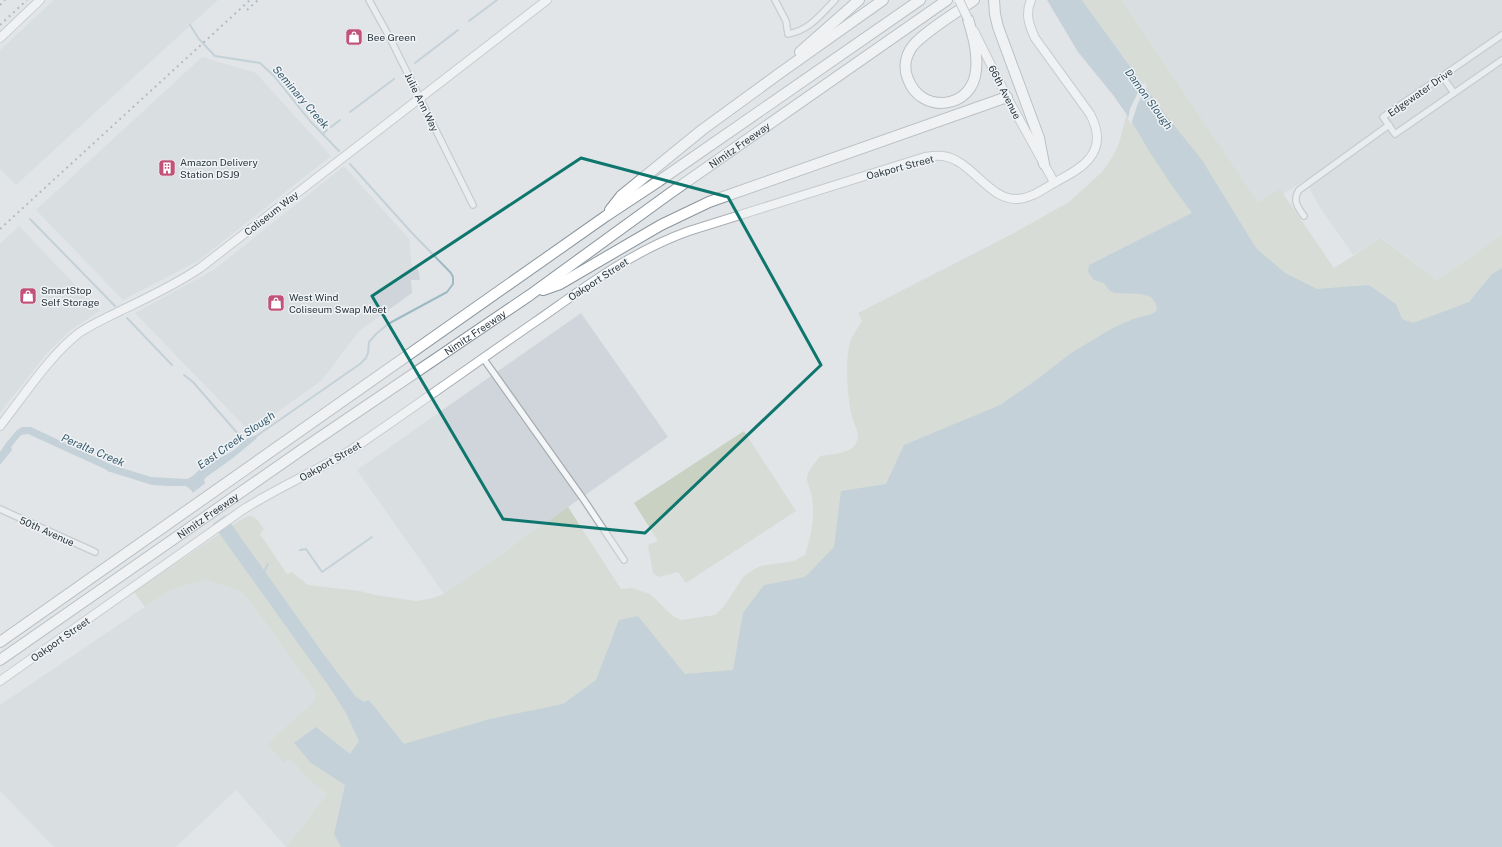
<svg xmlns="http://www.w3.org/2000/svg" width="1502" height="847" font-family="'Public Sans',sans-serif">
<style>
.built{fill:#cfd5da}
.green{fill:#c9d1c3}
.water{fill:#9fb9c5}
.pier{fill:#e1e5e8}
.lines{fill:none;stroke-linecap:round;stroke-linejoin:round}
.stream{stroke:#9fb9c5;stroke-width:2}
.street-casing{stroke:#a7adb2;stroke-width:8}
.secondary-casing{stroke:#a7adb2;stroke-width:10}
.highway-casing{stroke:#8a959d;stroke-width:12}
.street{stroke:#f3f5f7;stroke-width:5.5}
.secondary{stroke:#fff;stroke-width:8}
.highway{stroke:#fff;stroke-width:10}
.rail{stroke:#7c8790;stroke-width:2;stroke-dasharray:2 4;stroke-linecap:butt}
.secondary-bridge-casing{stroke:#a7adb2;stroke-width:10;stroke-linecap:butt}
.secondary-bridge{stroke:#fff;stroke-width:8}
.marked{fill:none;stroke:#0f766e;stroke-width:3;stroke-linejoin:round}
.labels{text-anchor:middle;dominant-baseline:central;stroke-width:3;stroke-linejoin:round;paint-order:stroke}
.poi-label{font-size:10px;fill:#2b363e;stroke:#f0f4f6;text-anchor:start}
.street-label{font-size:10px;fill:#2b363e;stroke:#f0f4f6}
.water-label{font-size:11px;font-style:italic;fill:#395b6e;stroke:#f0f4f6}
</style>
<rect width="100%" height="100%" fill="#e1e5e8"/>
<g class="built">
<path d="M 54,0 L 218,0 L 16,185 L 0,169 L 0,50 Z"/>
<path d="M 1122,0 L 1502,0 L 1502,235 L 1437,280 L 1382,238 L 1353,255 L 1319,206 L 1305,180 L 1256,212 L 1164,62 Z"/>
<path d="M 202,57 L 256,73 L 331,156 L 198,261 L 123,300 L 36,210 Z"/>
<path d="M 344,166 L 409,239 L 412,267 L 418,268 L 420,280 L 411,280 L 412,293 L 359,331 L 322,380 L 250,432 L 135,313 L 215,269 Z"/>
<path d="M 19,226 L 100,311 L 72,329 L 47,353 L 0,413 L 0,244 Z"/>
<path d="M 581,313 L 668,437 L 444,594 L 357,470 Z"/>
<path d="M 207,580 L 240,591 L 252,604 L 316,693 L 314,701 L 267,744 L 285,763 L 290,759 L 307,778 L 327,794 L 286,847 L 236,790 L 176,847 L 54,847 L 0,791 L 0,705 L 167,592 L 183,586 Z"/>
</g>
<g class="green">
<path d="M 1082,0 L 1122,0 L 1258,203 L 1280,189 L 1334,268 L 1381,238 L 1437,280 L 1502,235 L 1502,847 L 286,847 L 327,794 L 307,778 L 290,759 L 284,763 L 267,744 L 314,701 L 316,693 L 252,604 L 240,591 L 207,580 L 183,586 L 167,592 L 145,607 L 134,592 L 237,522 C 252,513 254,514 264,529 L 260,534 L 287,574 L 292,572 L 308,585 L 360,591 L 375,595 L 416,601 L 433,598 L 444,594 L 568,507 L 621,589 L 633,588 L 650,594 L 673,616 L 681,620 L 715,615 L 725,605 L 743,577 L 751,571 L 760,566 L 794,561 L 805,555 C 811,536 815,519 812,499 C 812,493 807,484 807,478 C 808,470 815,463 820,456 C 830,454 851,454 856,443 C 861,434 854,425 852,417 C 847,397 844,355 852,337 C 855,332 859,326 862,321 L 858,313 L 1014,233 L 1069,202 L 1103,171 L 1113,156 L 1119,143 L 1129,105 L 1142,82 Z"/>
<path d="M 744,431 L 796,511 L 686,583 L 678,572 L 659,577 L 653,573 L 648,545 L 658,541 L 634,503 Z"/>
</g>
<path class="water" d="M 1047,0 L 1082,0 L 1161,109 L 1202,160 L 1256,248 L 1285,273 L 1317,289 L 1369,285 L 1396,304 L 1402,319 L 1413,323 L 1469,302 L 1492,274 L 1502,268 L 1502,847 L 341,847 L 334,834 L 345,785 L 311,763 L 294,743 L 316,727 L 350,754 L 359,741 L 346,713 L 328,685 L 214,526 L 191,490 L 186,486 L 169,486 L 152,485 L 107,471 L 107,470 L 28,434 L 21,435 L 11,447 L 12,450 L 0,465 L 0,452 L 6,443 L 17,430 L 22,427 L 31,427 L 112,465 L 151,477 L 187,479 C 193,477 197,471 202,468 C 212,460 239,452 243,440 C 248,439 252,435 258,435 L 256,439 L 233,458 L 205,478 L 204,481 L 227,518 L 322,652 L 356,697 L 364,702 L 369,700 L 404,744 L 490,719 L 563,704 L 596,680 L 619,620 L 638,616 L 685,674 L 733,670 L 743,613 L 764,585 L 805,577 L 834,547 L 841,491 L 886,484 L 904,445 L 1000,405 L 1039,378 L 1071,353 L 1111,329 L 1133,319 L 1152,314 L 1157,310 L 1156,304 L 1151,297 L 1141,294 L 1114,293 L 1109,290 L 1104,283 L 1094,280 L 1088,272 L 1089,265 L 1192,213 L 1170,183 L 1149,151 L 1132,122 L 1113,95 L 1078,52 Z"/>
<g class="pier">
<path d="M 1144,82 L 1147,86 L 1138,103 L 1131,124 L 1128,119 L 1130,109 L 1139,90 Z"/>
<path d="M 207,482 L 227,514 L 211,525 L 191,494 Z"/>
</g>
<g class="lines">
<g class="stream">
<path d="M 469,21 L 497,0"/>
<path d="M 190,25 L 199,39 L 215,56 L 260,63 L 274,76 L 310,121 L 339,151"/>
<path d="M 415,63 L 458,30"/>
<path d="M 350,112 L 394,79"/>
<path d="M 331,127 L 340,120"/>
<path d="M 323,134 L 327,130"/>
<path d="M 30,219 L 115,306"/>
<path d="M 127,318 L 172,365"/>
<path d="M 184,375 L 193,382 L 245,442"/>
<path d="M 255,437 L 360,364 L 366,358 L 368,353 L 369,342 L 376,334 L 388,324 L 447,292 L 453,284 L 453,277 L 451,273 L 412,233 L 350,164"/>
<path d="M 300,550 L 306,549 L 322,572 L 372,537"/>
<path d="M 264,572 L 268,564"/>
</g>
<defs>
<g id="street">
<path d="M 369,0 L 391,40 L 473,205"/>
<path d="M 775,0 L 786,21 L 788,34 C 810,30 820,15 835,0"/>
<path d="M 1502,35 L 1383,117 L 1395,134 L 1502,60"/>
<path d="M 1442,76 L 1454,93"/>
<path d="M 1304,216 C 1298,208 1292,200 1299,190 L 1389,125"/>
<path d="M 483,358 L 584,500 L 624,560"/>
<path d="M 0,509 L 95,552"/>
</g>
<g id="secondary">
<path d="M 974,31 L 1007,97 L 1054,182"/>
<path d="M 0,38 L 40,0"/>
<path d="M 0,426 C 23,397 50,355 79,333 C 92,324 106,318 120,311 C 147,298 175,285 200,268 L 547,0"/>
<path d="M 0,681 L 244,509 C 279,487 316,471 351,450 C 413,408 474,364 535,322 C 584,288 632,251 689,231 L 925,157 C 931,156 937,155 943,156 C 972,160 989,201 1018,199 C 1032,198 1043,189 1054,183 C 1066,176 1080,170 1089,159 C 1101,145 1098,129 1090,114 L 1035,38 C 1029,25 1025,14 1031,0"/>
</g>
<g id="highway">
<path d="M 994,0 L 995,14 L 998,27 L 1039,138 L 1044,164"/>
<path d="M 968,19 C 973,36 978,52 976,70 C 973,109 921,115 908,79 C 904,70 905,59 910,50 C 917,36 959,11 974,0"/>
<path d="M 800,52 L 859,0"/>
<path d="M 610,210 L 621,196 L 702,130 L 780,73 L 883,0"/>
<path d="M 543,290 L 560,284 L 661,225 L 709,202 L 1007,97"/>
<path d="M 0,642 L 606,216 L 659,181 L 920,0"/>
<path id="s1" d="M 0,660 L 310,444 L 530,295 L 669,194 L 947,0"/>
</g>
</defs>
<use href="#street" class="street-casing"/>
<use href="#secondary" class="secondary-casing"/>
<use href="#highway" class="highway-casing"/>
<use href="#street" class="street"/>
<use href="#secondary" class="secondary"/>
<use href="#highway" class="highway"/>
<g class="rail">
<path d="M 0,5 L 5,0"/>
<path d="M 247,10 L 258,0"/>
<path d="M 0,25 L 27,0"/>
<path d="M 0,229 L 250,0"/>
</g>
<defs>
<path id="secondary-bridge" d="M 959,0 L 968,19"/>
</defs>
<use href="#secondary-bridge" class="secondary-bridge-casing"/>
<use href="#secondary-bridge" class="secondary-bridge"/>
</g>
<path d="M0 0H1502V847H0ZM 581,158 L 728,197 L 821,365 L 645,533 L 503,519 L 372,296 Z" fill="#e1e5e8" fill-opacity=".55" fill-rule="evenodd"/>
<path class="marked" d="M 581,158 L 728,197 L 821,365 L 645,533 L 503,519 L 372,296 Z"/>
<defs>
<symbol id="shop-square" viewBox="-11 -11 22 22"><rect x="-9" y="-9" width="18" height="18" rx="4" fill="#c15278" stroke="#f0f4f6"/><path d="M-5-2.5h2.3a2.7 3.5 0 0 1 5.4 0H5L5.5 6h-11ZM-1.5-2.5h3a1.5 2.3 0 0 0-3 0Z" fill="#fff"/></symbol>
<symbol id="building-square" viewBox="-11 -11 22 22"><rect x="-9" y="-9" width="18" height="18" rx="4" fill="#c15278" stroke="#f0f4f6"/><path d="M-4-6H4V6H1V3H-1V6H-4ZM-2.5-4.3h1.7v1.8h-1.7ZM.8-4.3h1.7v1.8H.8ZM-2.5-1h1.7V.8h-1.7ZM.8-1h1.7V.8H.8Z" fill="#fff"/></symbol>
</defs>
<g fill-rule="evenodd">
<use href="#shop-square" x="344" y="27" width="20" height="20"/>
<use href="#building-square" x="157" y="158" width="20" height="20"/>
<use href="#shop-square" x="18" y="286" width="20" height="20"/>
<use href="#shop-square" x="266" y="293" width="20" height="20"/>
</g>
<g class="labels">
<g class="poi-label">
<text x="367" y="37">Bee Green</text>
<text x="180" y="162">Amazon Delivery<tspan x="180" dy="12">Station DSJ9</tspan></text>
<text x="41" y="290">SmartStop<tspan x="41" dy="12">Self Storage</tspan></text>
<text x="289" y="297">West Wind<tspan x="289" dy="12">Coliseum Swap Meet</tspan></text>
</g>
<g class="street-label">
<text transform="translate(1005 92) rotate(63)">66th Avenue</text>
<text transform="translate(1420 92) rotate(-35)">Edgewater Drive</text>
<text transform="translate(422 102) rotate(64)">Julie Ann Way</text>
<text stroke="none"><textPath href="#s1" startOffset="901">Nimitz Freeway</textPath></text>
<text transform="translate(900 167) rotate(-15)">Oakport Street</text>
<text transform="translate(271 213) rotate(-38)">Coliseum Way</text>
<text transform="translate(598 279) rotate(-33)">Oakport Street</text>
<text stroke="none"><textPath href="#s1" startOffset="577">Nimitz Freeway</textPath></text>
<text transform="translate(330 461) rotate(-30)">Oakport Street</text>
<text stroke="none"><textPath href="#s1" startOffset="253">Nimitz Freeway</textPath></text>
<text transform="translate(47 531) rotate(24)">50th Avenue</text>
<text transform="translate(60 639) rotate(-35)">Oakport Street</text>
</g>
<g class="water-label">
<text transform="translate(301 97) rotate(49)">Seminary Creek</text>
<text transform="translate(1149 99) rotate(54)">Damon Slough</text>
<text transform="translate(236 440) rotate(-35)">East Creek Slough</text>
<text transform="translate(93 450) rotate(23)">Peralta Creek</text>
</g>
</g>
</svg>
